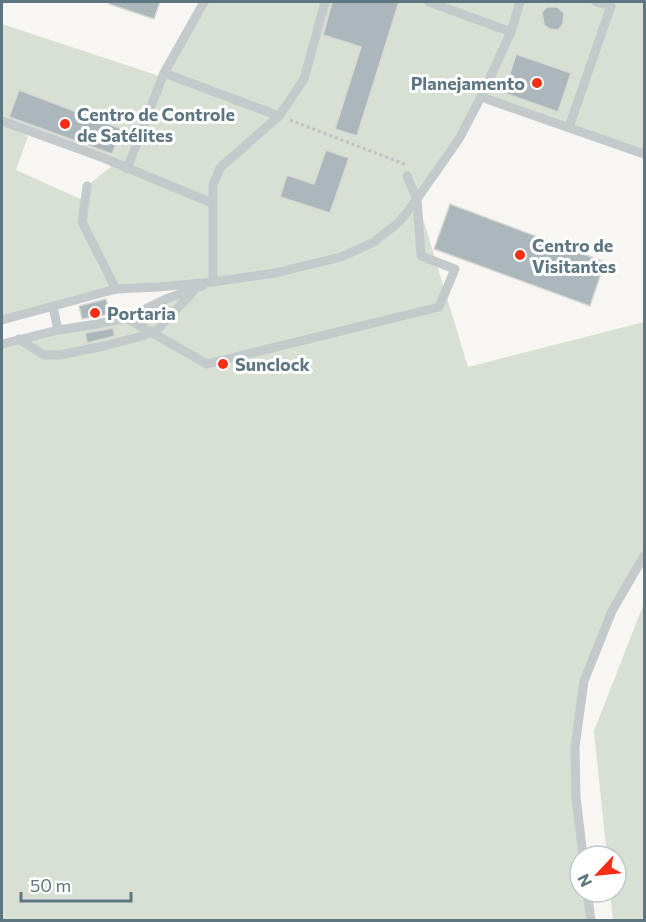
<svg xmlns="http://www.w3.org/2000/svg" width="646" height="922" font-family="Commissioner,sans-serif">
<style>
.green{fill:#d8dfd3}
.building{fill:#acb7bb;stroke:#d8d8d5;stroke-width:1.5}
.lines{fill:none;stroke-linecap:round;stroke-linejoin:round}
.path{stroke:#bfc2c4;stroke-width:3;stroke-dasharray:3 3;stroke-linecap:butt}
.service{stroke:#c4c9cc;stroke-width:9}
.poi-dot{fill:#f52e14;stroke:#fff;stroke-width:2}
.labels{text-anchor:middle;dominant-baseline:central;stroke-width:6;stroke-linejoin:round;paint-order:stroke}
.poi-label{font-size:18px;font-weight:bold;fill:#5e7681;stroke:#fff;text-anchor:start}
</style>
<rect width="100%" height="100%" fill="#f7f6f2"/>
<g class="green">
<path d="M 204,2 L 519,2 L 481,97 L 417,199 L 468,367 L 644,322 L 644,556 L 612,611 L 584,681 L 575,747 L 580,856 L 580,892 L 587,892 L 591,920 L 2,920 L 2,347 L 126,318 L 210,283 L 116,289 L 2,320 L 2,123 L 28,136 L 16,170 L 85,201 L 87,186 L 113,165 L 2,122 L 2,24 L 256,108 L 164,73 Z"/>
<path d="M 522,2 L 644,2 L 644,151 L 483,95 Z"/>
<path d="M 644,603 L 644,920 L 613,920 L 610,892 L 616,892 L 616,856 L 607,856 L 594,731 Z"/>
</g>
<g class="building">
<path d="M 110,2 L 160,2 L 154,19 L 109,4 Z"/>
<path d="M 332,2 L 399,2 L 357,136 L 335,129 L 361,47 L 323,35 Z"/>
<path d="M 547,7 L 557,7 L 564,13 L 563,24 L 558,30 L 550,29 L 544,25 L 542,12 Z"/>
<path d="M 516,54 L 571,73 L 558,112 L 504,93 Z"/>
<path d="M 19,90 L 122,129 L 112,154 L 9,117 Z"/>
<path d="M 326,150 L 349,158 L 330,213 L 280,197 L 287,175 L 314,184 Z"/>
<path d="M 450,204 L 605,262 L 590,306 L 434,249 Z"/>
<path d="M 106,299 L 110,314 L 82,319 L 79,306 Z"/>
<path d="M 113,328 L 115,336 L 87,343 L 85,333 Z"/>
</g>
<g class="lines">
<path class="path" d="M 290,120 L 407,165"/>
<g class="service">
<path d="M 429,2 L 511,32"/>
<path d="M 164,73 L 279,116"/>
<path d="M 481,97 L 644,154"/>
<path d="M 2,121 L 101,157 L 212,203"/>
<path d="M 569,127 L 611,6 L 596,2"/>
<path d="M 127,169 L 164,73 L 204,2"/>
<path d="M 87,186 L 82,222 L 116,289"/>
<path d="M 213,282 L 213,185 L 220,168 L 279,116 L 304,79 L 325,2"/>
<path d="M 53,307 L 58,330"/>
<path d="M 126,318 L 207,364 L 439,307 L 455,269 L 421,256 L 417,199 L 407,176"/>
<path d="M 2,320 L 116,289 L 158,287 L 213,282 L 275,273 L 341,257 L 374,242 L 400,221 L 417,199 L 459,139 L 481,97 L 511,32 L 520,2"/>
<path d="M 19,339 L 44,355 L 60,355 L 104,346 L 142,336 L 158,329 L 193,292"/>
<path d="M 2,344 L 58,330 L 97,324 L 126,318 L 166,299 L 202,286"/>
<path d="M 583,856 L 576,797 L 575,747 L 584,681 L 612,611 L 644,556"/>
<path d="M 587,892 L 591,920"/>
</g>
</g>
<g class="poi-dot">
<circle cx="537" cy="83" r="6"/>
<circle cx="65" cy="124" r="6"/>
<circle cx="520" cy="255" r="6"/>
<circle cx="95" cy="313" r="6"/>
<circle cx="223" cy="364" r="6"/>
</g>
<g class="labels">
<g class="poi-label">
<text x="525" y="83" text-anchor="end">Planejamento</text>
<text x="77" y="114">Centro de Controle<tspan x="77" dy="21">de Satélites</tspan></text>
<text x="532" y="245">Centro de<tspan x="532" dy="21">Visitantes</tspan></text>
<text x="107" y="313">Portaria</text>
<text x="235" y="364">Sunclock</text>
</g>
</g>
<rect width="646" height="922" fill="none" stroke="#5e7681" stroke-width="6"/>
<g transform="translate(598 874) rotate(244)"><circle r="28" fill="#ffffff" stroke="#bfc8cd" stroke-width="1.5"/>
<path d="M0-4.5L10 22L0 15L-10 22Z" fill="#f52e14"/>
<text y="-9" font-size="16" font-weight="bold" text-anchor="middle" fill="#5e7681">N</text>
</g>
<path d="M21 892v9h110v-9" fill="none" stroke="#5e7681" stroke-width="3"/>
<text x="30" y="892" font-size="18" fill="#5e7681" stroke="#ffffff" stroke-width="4.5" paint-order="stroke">50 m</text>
</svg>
